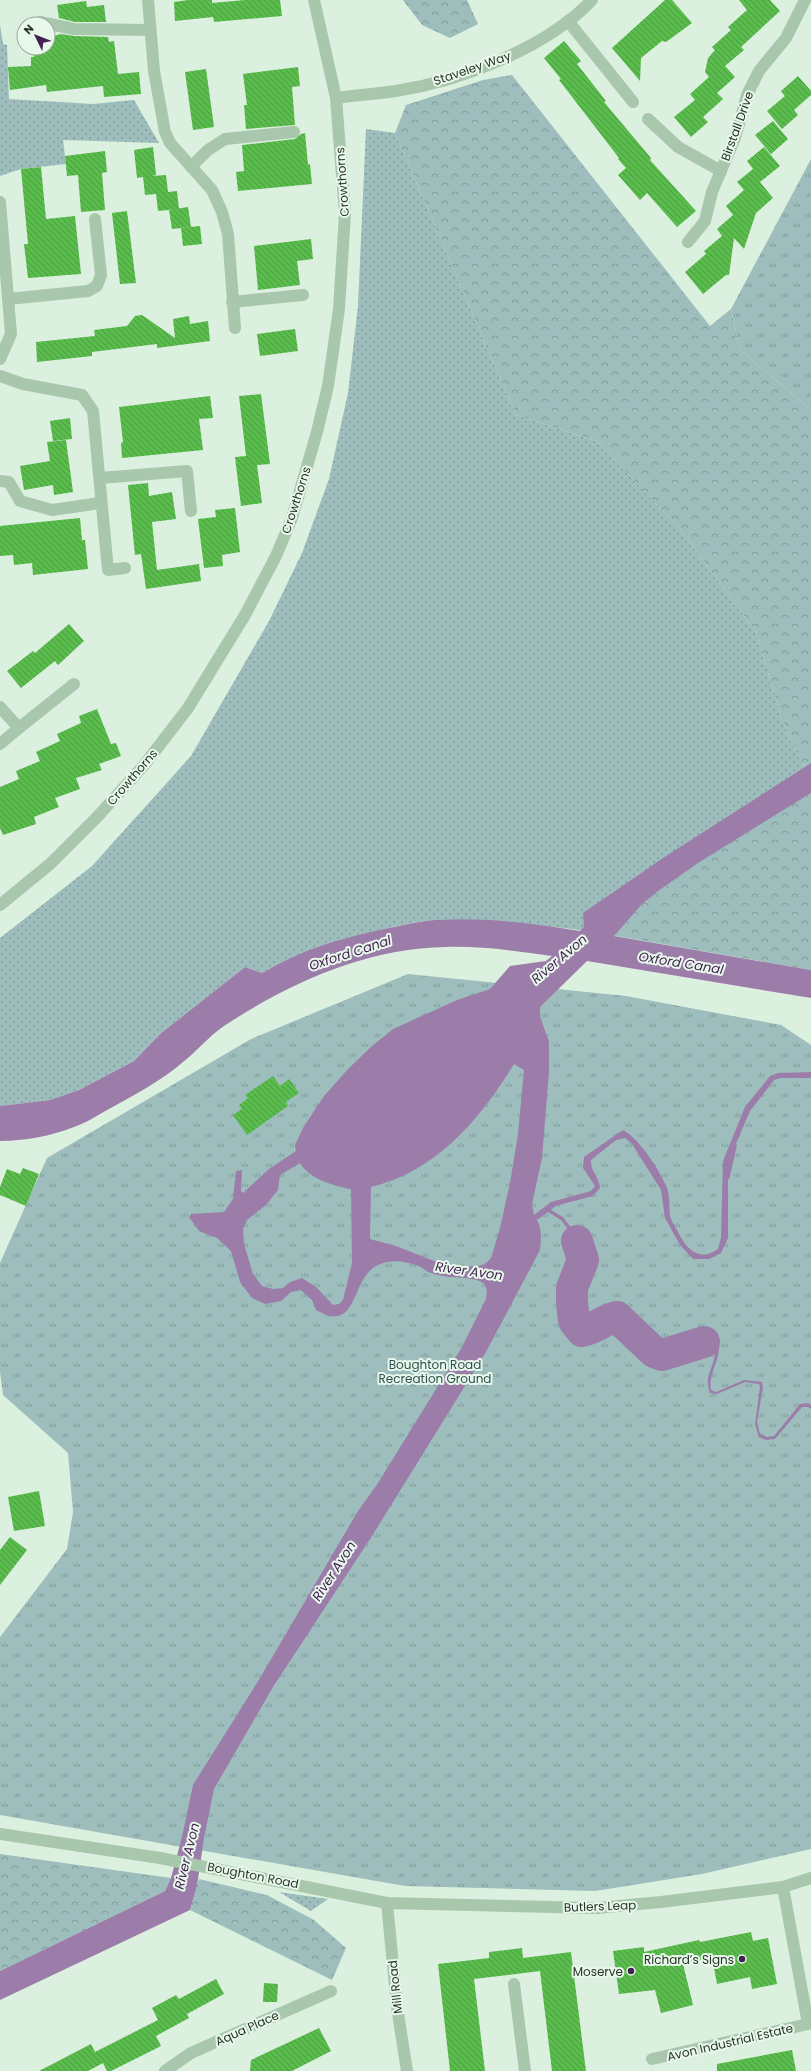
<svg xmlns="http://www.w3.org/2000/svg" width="811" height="2071" font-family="Poppins,sans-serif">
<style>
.grass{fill:url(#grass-dots)}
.forest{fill:url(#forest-crowns)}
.park{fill:url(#park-tufts)}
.water{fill:#9c7daa;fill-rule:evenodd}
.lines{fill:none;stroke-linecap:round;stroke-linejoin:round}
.stream{stroke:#9c7daa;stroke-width:5.5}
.river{stroke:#9c7daa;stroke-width:32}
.building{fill:url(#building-back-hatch)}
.minor{stroke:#a9c7ac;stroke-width:12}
.poi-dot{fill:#442153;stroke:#e8f8eb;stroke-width:1.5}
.labels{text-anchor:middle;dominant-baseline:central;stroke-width:4;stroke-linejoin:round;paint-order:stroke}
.street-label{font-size:12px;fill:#293428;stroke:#e8f8eb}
.park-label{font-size:12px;fill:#2e5051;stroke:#e8f8eb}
.poi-label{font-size:12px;fill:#293428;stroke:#e8f8eb;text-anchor:end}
.water-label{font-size:13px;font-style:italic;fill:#442153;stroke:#e8f8eb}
</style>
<defs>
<pattern id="grass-dots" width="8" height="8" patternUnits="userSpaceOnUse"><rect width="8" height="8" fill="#9dbebd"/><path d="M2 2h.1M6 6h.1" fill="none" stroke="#809b9a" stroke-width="1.8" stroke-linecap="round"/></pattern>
<pattern id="forest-crowns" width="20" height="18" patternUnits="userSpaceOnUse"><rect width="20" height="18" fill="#9dbebd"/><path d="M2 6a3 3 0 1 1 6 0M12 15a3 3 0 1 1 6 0" fill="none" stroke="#809b9a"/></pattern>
<pattern id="park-tufts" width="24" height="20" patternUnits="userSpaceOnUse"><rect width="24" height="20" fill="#9dbebd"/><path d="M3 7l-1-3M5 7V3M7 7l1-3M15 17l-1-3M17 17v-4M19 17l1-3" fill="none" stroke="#809b9a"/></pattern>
<pattern id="building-back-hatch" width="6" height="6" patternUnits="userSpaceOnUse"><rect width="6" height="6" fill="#5abc4d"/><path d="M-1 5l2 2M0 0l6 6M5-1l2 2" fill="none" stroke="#4a9a40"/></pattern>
</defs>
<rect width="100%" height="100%" fill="#dcf0df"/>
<g class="grass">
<path d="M 0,25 L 3,44 L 7,45 L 9,99 L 93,104 L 134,100 L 159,143 L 63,140 L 66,164 L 21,169 L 0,176 Z"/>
<path d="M 366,129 L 395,133 L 516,415 L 597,441 L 679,528 L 756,632 L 782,720 L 809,777 L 593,932 C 541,925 488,918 435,920 C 418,921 401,925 385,929 C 342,938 300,950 262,973 L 245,967 L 160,1034 L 134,1061 L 79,1090 L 50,1100 L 0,1106 L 0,938 L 92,866 L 191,756 L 269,621 L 302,553 L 329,479 L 348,393 L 358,306 Z"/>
<path d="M 279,1892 L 328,1899 L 311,1911 Z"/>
</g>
<g class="forest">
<path d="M 403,0 L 467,0 L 478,24 L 450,38 L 422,25 Z"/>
<path d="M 512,75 L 710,326 L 731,309 L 740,350 L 811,410 L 811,970 L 593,932 L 809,777 L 782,720 L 756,632 L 679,528 L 597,441 L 516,415 L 395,133 L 406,105 L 483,80 Z"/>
<path d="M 0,1854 L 171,1878 L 165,1891 L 0,1971 Z"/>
<path d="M 199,1879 L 267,1895 L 314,1920 L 346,1948 L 332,1980 L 190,1910 Z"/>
</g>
<g class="park">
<path d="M 811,159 L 811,410 L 740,350 L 731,309 Z"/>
<path d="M 408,974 L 626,996 L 781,1025 L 811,1045 L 811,1849 L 702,1874 L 595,1891 L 405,1886 L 0,1815 L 0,1637 L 67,1549 L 73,1512 L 68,1453 L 3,1395 L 0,1372 L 0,1263 L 47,1158 L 251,1039 Z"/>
</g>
<path class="water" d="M 811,763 L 811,793 L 698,863 L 658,891 L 642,904 L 614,936 L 811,970 L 811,998 L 587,961 L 540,1007 L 540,1016 L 549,1042 L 549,1072 L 542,1158 L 532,1204 L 534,1215 L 551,1202 L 591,1191 L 595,1186 L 583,1168 L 584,1157 L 623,1130 C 638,1137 661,1172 667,1188 C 670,1196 669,1207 670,1216 C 671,1220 674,1225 677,1230 C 686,1248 698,1263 718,1249 L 721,1238 L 723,1161 L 745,1107 L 770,1076 L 778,1073 L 811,1072 L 811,1078 L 780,1078 L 774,1080 L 750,1111 L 728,1162 L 728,1238 L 721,1253 L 709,1259 L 693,1259 L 680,1245 L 665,1218 L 661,1190 L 632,1144 L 625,1138 L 616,1140 L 591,1160 C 590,1171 599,1176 600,1188 L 593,1196 L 555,1206 L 551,1210 L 563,1217 L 575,1233 L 584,1259 L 571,1308 L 575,1320 L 582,1328 C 597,1325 602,1315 617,1315 L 652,1348 L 664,1352 L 691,1342 L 709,1340 L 719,1347 C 719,1362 708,1375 711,1390 L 716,1392 L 744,1380 L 762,1382 L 763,1387 L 757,1422 L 760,1434 L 767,1437 L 774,1436 L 800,1404 L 808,1403 L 811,1405 L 811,1409 L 808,1407 L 802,1407 L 775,1439 L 766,1440 L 759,1437 L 755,1424 L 760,1387 L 759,1384 L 745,1382 L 717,1394 L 710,1393 C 703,1375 715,1368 715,1350 L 707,1343 L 666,1355 L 650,1351 L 616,1320 C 605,1319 595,1329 584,1332 L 572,1321 L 568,1309 L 580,1260 L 572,1235 L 561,1220 L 548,1212 L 537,1220 C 542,1229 541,1240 540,1250 L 486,1352 L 372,1536 L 273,1687 L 214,1789 L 204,1838 L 197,1886 L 190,1910 L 0,2000 L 0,1971 L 165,1891 L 171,1878 L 182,1837 L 193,1785 L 260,1678 L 358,1511 L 378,1483 L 462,1347 L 486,1299 C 490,1281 479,1280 465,1278 C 454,1277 441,1277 431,1273 C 427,1272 424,1269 421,1267 C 407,1261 389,1258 376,1266 C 349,1282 359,1334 316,1310 L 312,1300 L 301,1290 L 291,1292 L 281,1301 L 265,1304 L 252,1298 L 240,1282 L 231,1251 L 217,1238 L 199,1231 L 189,1217 L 191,1214 L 224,1212 L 233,1199 L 236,1171 L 242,1170 L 241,1191 L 243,1193 L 269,1169 L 296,1151 L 295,1145 L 304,1126 L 324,1096 L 349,1068 L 372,1046 L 393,1029 L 457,1000 L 490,989 L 510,966 L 546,961 L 552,956 C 517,951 482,946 446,947 C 366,948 289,983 224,1026 C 209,1036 197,1051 183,1062 C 161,1081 134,1095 109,1109 C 98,1115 86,1123 74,1127 C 51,1136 24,1141 0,1141 L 0,1106 L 50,1100 L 79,1090 L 134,1061 L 160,1034 L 245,967 L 262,973 C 300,950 341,938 384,929 C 401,926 418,921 435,920 C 483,917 533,923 580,931 L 584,927 L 583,913 L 666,856 ZM 514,1064 L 524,1070 L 518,1134 L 510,1183 L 500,1228 L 491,1258 L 484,1265 L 452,1268 L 396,1246 L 370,1239 L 371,1187 C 437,1171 480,1119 514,1064 ZM 300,1163 C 309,1179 334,1186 351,1189 L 352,1263 L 343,1300 L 339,1304 L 333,1305 L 316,1287 L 302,1278 L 290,1282 L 283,1288 L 273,1289 L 262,1286 L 253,1274 L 244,1244 L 243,1229 L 247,1220 L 266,1205 L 278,1190 L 280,1175 Z"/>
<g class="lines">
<path class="stream" d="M 727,1177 L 734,1146"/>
<path class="river" d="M 577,1241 L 583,1260 L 572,1288 L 572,1303 L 574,1321 L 582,1331 C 595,1329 605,1319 617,1317 L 654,1352 L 662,1355 L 704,1342"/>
</g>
<g class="building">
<path d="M 188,0 L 212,0 L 212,3 L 245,0 L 280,0 L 282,16 L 214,22 L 213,17 L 175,21 L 174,2 Z"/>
<path d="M 665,0 L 672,0 L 692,23 L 666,42 L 662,41 L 641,58 L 640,81 L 612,48 Z"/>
<path d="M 739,0 L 770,0 L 780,11 L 741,47 L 744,50 L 725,66 L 735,77 L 717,93 L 723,99 L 703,117 L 708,122 L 691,137 L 674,117 L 695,100 L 690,94 L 709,77 L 705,72 L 708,58 L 715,50 L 712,47 L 731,30 L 728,27 L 747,10 Z"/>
<path d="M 86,1 L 87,7 L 104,5 L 106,22 L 75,22 L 59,18 L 57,5 Z"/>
<path d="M 61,34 L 74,36 L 108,37 L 109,42 L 114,41 L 118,74 L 139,72 L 141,94 L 104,97 L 103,86 L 47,92 L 46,85 L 10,90 L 8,67 L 31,66 L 31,57 L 34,57 L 33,48 L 50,48 L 49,37 Z"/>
<path d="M 564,41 L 581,61 L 577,64 L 606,101 L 604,102 L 651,158 L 650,160 L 696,211 L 677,227 L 647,193 L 640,200 L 618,175 L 626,168 L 618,159 L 619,158 L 559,80 L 561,79 L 544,58 Z"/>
<path d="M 298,67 L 300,86 L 292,87 L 295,125 L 246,129 L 244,105 L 247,105 L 243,74 Z"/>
<path d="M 206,69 L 214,127 L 193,130 L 185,72 Z"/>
<path d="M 798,76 L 811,91 L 811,95 L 794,110 L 798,115 L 782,129 L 767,111 L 785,96 L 781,91 Z"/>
<path d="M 773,121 L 788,139 L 771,154 L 755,135 Z"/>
<path d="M 305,133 L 308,165 L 310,164 L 312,184 L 238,191 L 236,172 L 244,171 L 242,145 L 295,139 L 301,134 Z"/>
<path d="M 153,147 L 156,175 L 152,176 L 166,175 L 168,192 L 177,191 L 179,209 L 158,211 L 156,194 L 145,195 L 143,177 L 137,178 L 134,150 Z"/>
<path d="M 764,147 L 780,166 L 760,182 L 773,198 L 756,213 L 744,249 L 734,238 L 729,275 L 726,275 L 703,294 L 685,272 L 706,254 L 704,251 L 722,236 L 717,229 L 733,215 L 726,206 L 744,190 L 737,182 L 753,169 L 747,161 Z"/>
<path d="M 105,151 L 107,172 L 102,173 L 105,210 L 81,212 L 78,175 L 67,176 L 65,156 Z"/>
<path d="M 41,167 L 46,219 L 75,216 L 81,274 L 28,278 L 24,244 L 28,244 L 21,169 Z"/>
<path d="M 188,207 L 191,227 L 172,229 L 169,210 Z"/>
<path d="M 127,211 L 136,283 L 120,284 L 112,213 Z"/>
<path d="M 200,226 L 202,244 L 183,246 L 181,228 Z"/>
<path d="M 311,239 L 313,259 L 297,261 L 300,285 L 258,290 L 254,246 Z"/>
<path d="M 142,315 L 175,338 L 173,319 L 189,316 L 190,324 L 208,321 L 210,341 L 157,348 L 157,344 L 92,352 L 92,356 L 37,362 L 36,342 L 95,336 L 94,330 L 127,326 L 135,316 Z"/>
<path d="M 295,329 L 298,351 L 260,356 L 257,334 Z"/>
<path d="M 261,394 L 270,464 L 257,465 L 262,503 L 241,506 L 235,457 L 246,456 L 239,396 Z"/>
<path d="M 210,396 L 213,418 L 199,419 L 203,450 L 122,458 L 121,443 L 123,442 L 119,407 Z"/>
<path d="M 70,418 L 72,439 L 53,441 L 50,421 Z"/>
<path d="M 66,440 L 73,492 L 54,495 L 53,485 L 24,490 L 20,466 L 50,461 L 47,442 Z"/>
<path d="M 148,483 L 149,496 L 172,492 L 176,519 L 152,522 L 157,570 L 199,564 L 201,581 L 146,589 L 141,554 L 135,555 L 128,485 Z"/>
<path d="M 235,508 L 240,552 L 222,555 L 223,566 L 204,568 L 198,519 L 216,517 L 215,510 Z"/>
<path d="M 80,518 L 82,540 L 85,540 L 88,569 L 33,575 L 32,563 L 14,565 L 13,555 L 0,556 L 0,526 Z"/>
<path d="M 69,624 L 84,641 L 58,665 L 55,661 L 21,688 L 7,671 L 33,651 L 35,653 Z"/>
<path d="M 97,709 L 111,744 L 116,743 L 121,756 L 99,764 L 102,770 L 76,778 L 80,789 L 55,798 L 59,807 L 34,817 L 36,824 L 3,835 L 0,828 L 0,787 L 19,779 L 16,771 L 40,761 L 36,752 L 60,741 L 57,734 L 81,723 L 79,716 Z"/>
<path d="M 273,1076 L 280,1086 L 289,1079 L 299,1093 L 286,1102 L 288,1106 L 247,1135 L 233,1115 L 242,1109 L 239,1105 L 248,1098 L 245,1095 Z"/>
<path d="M 23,1168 L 39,1174 L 26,1206 L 0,1195 L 0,1187 L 7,1169 L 20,1174 Z"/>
<path d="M 39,1491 L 45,1526 L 14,1531 L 8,1497 Z"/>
<path d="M 10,1537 L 27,1550 L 0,1585 L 0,1550 Z"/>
<path d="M 751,1932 L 753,1941 L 768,1938 L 777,1984 L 752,1989 L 750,1977 L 717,1984 L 712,1957 L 683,1964 L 693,2005 L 661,2013 L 655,1990 L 619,1994 L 613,1951 L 644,1947 L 644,1952 L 699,1940 L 700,1942 Z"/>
<path d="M 522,1948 L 523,1958 L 571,1952 L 586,2071 L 552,2071 L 540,1971 L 474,1979 L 485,2071 L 450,2071 L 438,1964 L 489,1958 L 489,1952 Z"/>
<path d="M 216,1979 L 224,1994 L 187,2014 L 189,2018 L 156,2036 L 161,2046 L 111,2071 L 107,2071 L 103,2063 L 88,2071 L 39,2071 L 91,2044 L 95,2052 L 158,2020 L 152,2008 L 176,1995 L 179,1999 Z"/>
<path d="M 264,1983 L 278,1984 L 277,2002 L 263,2002 Z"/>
<path d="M 319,2028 L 331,2051 L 292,2071 L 250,2071 L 251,2060 Z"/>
<path d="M 792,2050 L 796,2071 L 717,2071 L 717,2064 Z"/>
</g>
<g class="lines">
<g class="minor">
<path d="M 148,0 L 154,71 L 165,132 L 170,143 L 212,190 L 222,212 L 228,234 L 235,328"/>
<path d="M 568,21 L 633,102"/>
<path d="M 33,24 L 40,22 L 74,29 L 150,30"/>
<path d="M 336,98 C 356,95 376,94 396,91 C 461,81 546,48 592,0"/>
<path d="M 648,119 L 678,147 L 721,171"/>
<path d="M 191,167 L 208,150 L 225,139 L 294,132"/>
<path d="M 0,202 L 11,334 L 0,359"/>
<path d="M 688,242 L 705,221 L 712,192 L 735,138 L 747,95 L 759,71 L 786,38 L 805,0"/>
<path d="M 8,299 L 88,291 L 97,286 L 101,275 L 95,219"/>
<path d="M 232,302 L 303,295"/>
<path d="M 0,376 L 23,384 L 82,395 L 93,411 L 108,570 L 125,568"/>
<path d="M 100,478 L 187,471 L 191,511"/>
<path d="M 0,481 L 9,482 L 20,501 L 52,510 L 100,503"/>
<path d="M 0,707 L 19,728 L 74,684"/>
<path d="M 0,744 L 19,728"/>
<path d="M 0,905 L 50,864 L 99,815 L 145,764 L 188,708 L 245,615 L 276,556 L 292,518 L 317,432 L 328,386 L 339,309 L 345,214 L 336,98 L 314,0"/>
<path d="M 0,1834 L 160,1858 L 387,1903 L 597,1908 L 661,1902 L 783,1887 L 811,1878"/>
<path d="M 387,1903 L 397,2007 L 407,2071"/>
<path d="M 514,1984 L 525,2071"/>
<path d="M 652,2059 L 808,2024 L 783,1887"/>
<path d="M 165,2071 L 191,2053 L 331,1991"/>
</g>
</g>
<g class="poi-dot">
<circle cx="742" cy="1959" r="4"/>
<circle cx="631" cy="1971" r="4"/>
</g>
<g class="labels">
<g class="street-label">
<text transform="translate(472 68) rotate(-19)">Staveley Way</text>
<text transform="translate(737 126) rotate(-70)">Birstall Drive</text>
<text transform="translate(342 182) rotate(-94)">Crowthorns</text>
<text transform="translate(296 500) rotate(-72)">Crowthorns</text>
<text transform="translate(132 777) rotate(-49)">Crowthorns</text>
<text transform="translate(253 1875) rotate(11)">Boughton Road</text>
<text transform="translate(600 1906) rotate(-2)">Butlers Leap</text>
<text transform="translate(395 1987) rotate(-96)">Mill Road</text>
<text transform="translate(247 2028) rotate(-24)">Aqua Place</text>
<text transform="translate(730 2042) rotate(-13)">Avon Industrial Estate</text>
</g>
<g class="park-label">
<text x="435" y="1364">Boughton Road<tspan x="435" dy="14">Recreation Ground</tspan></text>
</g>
<g class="poi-label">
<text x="734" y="1959">Richard’s Signs</text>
<text x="623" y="1971">Moserve</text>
</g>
<g class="water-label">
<text transform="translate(350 953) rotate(-18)">Oxford Canal</text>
<text transform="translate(559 959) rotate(-40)">River Avon</text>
<text transform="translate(681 963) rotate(9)">Oxford Canal</text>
<text transform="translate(469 1271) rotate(8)">River Avon</text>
<text transform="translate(334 1571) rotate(-57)">River Avon</text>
<text transform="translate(187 1856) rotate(-76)">River Avon</text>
</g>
</g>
<g transform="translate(36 36) rotate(313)"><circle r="19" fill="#e8f8eb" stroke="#9caa9d"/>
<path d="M0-3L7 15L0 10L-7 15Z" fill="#442153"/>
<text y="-6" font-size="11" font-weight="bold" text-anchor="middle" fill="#293428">N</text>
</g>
</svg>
